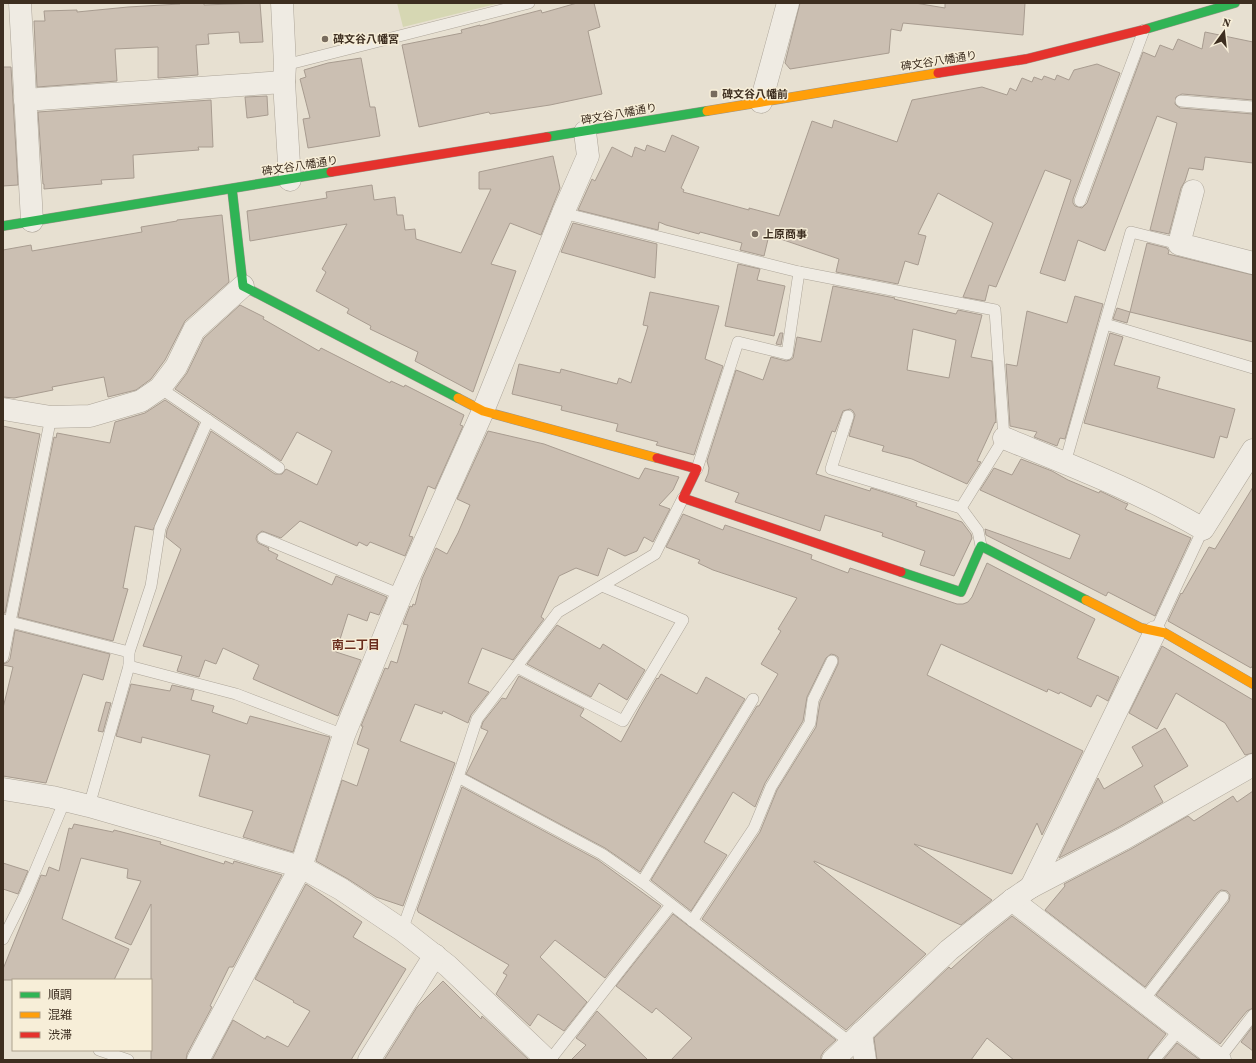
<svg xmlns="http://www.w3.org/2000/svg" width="1256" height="1063" font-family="'Source Serif 4','Noto Sans JP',serif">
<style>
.green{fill:#d6d7b3}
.building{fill:#cbbfb2;stroke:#a89c90;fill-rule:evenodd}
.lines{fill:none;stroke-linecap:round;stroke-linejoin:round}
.lane-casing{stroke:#ada599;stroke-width:12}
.street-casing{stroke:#ada599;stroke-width:23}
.fast-casing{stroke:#9c958a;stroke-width:10}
.slow-casing{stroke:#9c958a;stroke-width:10}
.jam-casing{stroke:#9c958a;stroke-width:10}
.lane{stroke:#efebe3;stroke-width:11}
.street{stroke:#efebe3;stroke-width:22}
.fast{stroke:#30b455;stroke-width:9}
.slow{stroke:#ff9f0a;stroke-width:9}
.jam{stroke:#e5322d;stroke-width:9}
.poi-dot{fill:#786c5e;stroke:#f7eed8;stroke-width:1.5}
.labels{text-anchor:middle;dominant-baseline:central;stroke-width:3;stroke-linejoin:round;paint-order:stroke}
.poi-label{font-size:11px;font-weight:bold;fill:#3d2e20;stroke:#f7eed8;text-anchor:start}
.street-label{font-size:11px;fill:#3d2e20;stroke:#f7eed8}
.neighbourhood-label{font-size:12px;font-weight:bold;fill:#6b2e1e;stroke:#f7eed8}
</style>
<rect width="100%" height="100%" fill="#e7e0d1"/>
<path class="green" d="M 397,3 L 500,3 L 403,27 Z"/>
<g class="building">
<path d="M 180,3 L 204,3 L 204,5 L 260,3 L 263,42 L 240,43 L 239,32 L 208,34 L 209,44 L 196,45 L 198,75 L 158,78 L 158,47 L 115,49 L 117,81 L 37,87 L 34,21 L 45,21 L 44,11 L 77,10 L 77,12 L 128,7 L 180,4 Z"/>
<path d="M 577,3 L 594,3 L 600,27 L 588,31 L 602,94 L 550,105 L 490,114 L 489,112 L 419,127 L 402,45 L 462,33 L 461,30 L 480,25 L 480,26 L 541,10 L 542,13 Z"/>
<path d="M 800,3 L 915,3 L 945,8 L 945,3 L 1025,3 L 1023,35 L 903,23 L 901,31 L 891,29 L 889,53 L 790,69 L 785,63 Z"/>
<path d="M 1205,32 L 1253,42 L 1253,100 L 1182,94 L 1176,97 L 1175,104 L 1177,106 L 1180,108 L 1253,114 L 1253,163 L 1205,157 L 1203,170 L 1189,168 L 1185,181 L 1181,188 L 1169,234 L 1150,230 L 1177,123 L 1157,116 L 1105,251 L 1078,240 L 1065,281 L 1040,273 L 1071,180 L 1045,170 L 996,287 L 989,285 L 985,301 L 963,297 L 993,223 L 938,193 L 918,234 L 926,236 L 918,265 L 905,261 L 898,284 L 836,272 L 839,259 L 769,235 L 764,256 L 740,250 L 742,243 L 700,232 L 699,234 L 666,225 L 659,222 L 658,230 L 578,210 L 592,179 L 595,181 L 612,147 L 632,157 L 635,147 L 645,151 L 647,145 L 665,152 L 672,135 L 699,147 L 681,188 L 684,190 L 683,192 L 749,210 L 749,208 L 779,216 L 812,121 L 832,128 L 834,120 L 897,142 L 912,100 L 982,87 L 1007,95 L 1010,88 L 1016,91 L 1022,78 L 1032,82 L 1034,77 L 1042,80 L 1044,76 L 1055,80 L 1057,75 L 1069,80 L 1074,70 L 1097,64 L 1120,73 L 1073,199 L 1073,203 L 1075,206 L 1082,208 L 1087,203 L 1143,52 L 1155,57 L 1160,45 L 1173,50 L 1178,39 L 1202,49 Z"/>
<path d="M 361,58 L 370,107 L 375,107 L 380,136 L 308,148 L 303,119 L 310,118 L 300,79 L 306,77 L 304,70 L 328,63 Z"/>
<path d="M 3,67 L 11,67 L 18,185 L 3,186 Z"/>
<path d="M 267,96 L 268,115 L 247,118 L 245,97 Z"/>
<path d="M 211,100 L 213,147 L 198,147 L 199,150 L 133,155 L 134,178 L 101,180 L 102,184 L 44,189 L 44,184 L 43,184 L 38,112 Z"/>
<path d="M 553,156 L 560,188 L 541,235 L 510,223 L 491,264 L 516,271 L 473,392 L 415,361 L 418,352 L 370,329 L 371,326 L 347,313 L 349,309 L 316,291 L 326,272 L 322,269 L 347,224 L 250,241 L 247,211 L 327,198 L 326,192 L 372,185 L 374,200 L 395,197 L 397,215 L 403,215 L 405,230 L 415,229 L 416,239 L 461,253 L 491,189 L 479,189 L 479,172 Z"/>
<path d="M 222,215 L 229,282 L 185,321 L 165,360 L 151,379 L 136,390 L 108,397 L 104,377 L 52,387 L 53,390 L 14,398 L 3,397 L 3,250 L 31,245 L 32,251 L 142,232 L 141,227 L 177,221 L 177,220 Z"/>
<path d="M 573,223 L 657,244 L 655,278 L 561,252 Z"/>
<path d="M 1147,243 L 1167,248 L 1169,251 L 1168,254 L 1253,275 L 1253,342 L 1130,312 Z"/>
<path d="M 738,264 L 760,269 L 757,280 L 785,286 L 774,336 L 725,326 Z"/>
<path d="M 833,286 L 895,298 L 894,299 L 956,314 L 958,310 L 982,315 L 971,357 L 992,361 L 996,423 L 995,422 L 977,461 L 981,462 L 967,484 L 912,459 L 882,451 L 884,446 L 849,436 L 855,415 L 853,411 L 850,409 L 843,411 L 835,432 L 832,431 L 816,474 L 870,491 L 871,488 L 903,498 L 917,503 L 916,506 L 962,522 L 971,534 L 972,538 L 954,576 L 920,565 L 925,551 L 882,536 L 883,533 L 825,515 L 820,531 L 735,502 L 739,493 L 705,481 L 708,474 L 709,468 L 707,461 L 736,370 L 763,380 L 771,357 L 786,361 L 790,360 L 793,358 L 797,337 L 821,342 ZM 913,329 L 956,340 L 949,378 L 907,370 Z"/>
<path d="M 650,292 L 719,306 L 705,359 L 723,366 L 694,455 L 656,445 L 658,442 L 616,431 L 618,424 L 561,410 L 562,406 L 512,394 L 519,364 L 560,373 L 561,369 L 617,384 L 619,378 L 631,383 L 648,326 L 643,325 Z"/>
<path d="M 1075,296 L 1103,304 L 1065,439 L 1060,438 L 1057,446 L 1034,437 L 1037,432 L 1010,426 L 1006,364 L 1017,366 L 1027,311 L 1067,323 Z"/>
<path d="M 240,305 L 264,317 L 263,319 L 319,351 L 321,348 L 390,383 L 391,381 L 404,387 L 405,385 L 464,415 L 460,425 L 463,426 L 435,489 L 428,486 L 409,536 L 413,537 L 405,556 L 370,542 L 367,546 L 359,542 L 357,546 L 300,521 L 281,538 L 262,531 L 257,535 L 256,539 L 258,543 L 269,548 L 268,550 L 278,555 L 276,559 L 332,585 L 336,576 L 387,597 L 379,615 L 370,612 L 367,621 L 348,614 L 336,652 L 361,660 L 338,716 L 253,679 L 259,665 L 223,648 L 216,664 L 205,660 L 199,677 L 177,671 L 182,656 L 143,646 L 181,549 L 166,537 L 167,530 L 211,431 L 275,474 L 282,474 L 286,469 L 317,485 L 332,451 L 297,432 L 281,461 L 175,389 L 187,373 L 204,338 Z"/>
<path d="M 1117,308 L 1130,312 L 1127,323 L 1113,319 Z"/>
<path d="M 780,333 L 783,333 L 781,345 L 776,344 Z"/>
<path d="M 1110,333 L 1123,337 L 1114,365 L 1160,377 L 1157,388 L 1235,409 L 1227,438 L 1220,436 L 1214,458 L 1084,423 Z"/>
<path d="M 165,400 L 199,423 L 153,530 L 135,526 L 123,588 L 128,589 L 113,641 L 18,617 L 54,437 L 56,438 L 57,433 L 110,443 L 115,422 L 145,413 Z"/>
<path d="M 3,426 L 40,434 L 5,613 L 3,613 Z"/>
<path d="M 488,431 L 544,444 L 639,479 L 645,468 L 679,477 L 673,490 L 659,505 L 670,509 L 653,542 L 644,537 L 637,551 L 625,556 L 608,548 L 598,576 L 576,568 L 559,576 L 541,617 L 544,619 L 513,660 L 482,648 L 468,683 L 489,692 L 471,715 L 468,723 L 443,711 L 442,714 L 415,704 L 400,741 L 455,763 L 403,906 L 376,897 L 348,879 L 316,861 L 342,780 L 357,786 L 369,749 L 357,744 L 363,726 L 361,726 L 385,668 L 388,669 L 391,661 L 397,663 L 408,625 L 403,624 L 410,606 L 412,607 L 413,604 L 415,605 L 422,579 L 436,548 L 447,554 L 458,533 L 470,505 L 457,499 Z"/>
<path d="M 1021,459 L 1052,471 L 1068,480 L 1099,493 L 1100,491 L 1125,503 L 1128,504 L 1125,509 L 1191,538 L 1155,616 L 1108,592 L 1106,596 L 986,535 L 985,529 L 1070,559 L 1080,535 L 980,490 L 994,468 L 1012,475 Z"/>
<path d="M 1253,487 L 1253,665 L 1251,668 L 1168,621 L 1181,593 L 1182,594 L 1209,547 L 1215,549 Z"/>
<path d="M 683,514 L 723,530 L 725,525 L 812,555 L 811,559 L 848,573 L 850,568 L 957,604 L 963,604 L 968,602 L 972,597 L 987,563 L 1095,619 L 1077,658 L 1119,677 L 1108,701 L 1097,695 L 1091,707 L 1060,692 L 1059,694 L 1048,689 L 1047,692 L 941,644 L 927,675 L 1083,751 L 1042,835 L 1037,823 L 1012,874 L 914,844 L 992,900 L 961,925 L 814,861 L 814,862 L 926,954 L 846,1030 L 702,919 L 760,832 L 777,790 L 816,727 L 820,702 L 838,664 L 838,657 L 835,655 L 831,654 L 826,658 L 807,697 L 803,721 L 765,783 L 755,807 L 733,792 L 704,842 L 727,855 L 691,911 L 651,880 L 757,706 L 759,706 L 778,674 L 761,664 L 781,631 L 778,629 L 797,598 L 713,570 L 698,563 L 700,560 L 666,547 Z"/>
<path d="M 557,625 L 600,649 L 603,644 L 645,670 L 627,700 L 599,683 L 591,697 L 527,664 Z"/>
<path d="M 15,630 L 110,654 L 103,680 L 83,674 L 46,783 L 3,776 L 3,708 L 13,667 L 3,665 L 3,664 L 8,662 L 10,659 Z"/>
<path d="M 1162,646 L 1253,700 L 1253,753 L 1245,755 L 1225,723 L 1176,693 L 1157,729 L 1129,713 Z"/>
<path d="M 661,674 L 697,694 L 706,677 L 745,699 L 640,872 L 605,848 L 466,774 L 488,731 L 481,728 L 483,722 L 502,698 L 506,699 L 519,676 L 584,709 L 580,716 L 621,742 L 640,707 L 657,678 L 658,679 Z"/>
<path d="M 131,684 L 170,691 L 172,685 L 194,690 L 191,700 L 214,706 L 212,712 L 247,724 L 250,716 L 330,737 L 293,852 L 243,837 L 253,811 L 199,796 L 210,755 L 142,737 L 141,743 L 116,736 Z"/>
<path d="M 106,702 L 111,703 L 103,732 L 98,731 Z"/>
<path d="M 1165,728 L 1188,766 L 1154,786 L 1163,802 L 1119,827 L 1059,858 L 1098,778 L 1104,789 L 1143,766 L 1132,747 Z"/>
<path d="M 462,787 L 598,860 L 661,906 L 605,978 L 555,940 L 540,957 L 587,1002 L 564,1031 L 538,1014 L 530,1026 L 496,994 L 507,975 L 503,973 L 509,965 L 418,912 L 418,911 L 417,910 Z"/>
<path d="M 1253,791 L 1253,1008 L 1247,1011 L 1220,1044 L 1156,995 L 1229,901 L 1230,895 L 1227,891 L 1221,890 L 1217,893 L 1145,987 L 1045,910 L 1065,886 L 1064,884 L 1131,849 L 1188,816 L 1194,821 L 1233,796 L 1237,802 Z"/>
<path d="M 74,824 L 113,832 L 114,830 L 161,842 L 160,844 L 224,864 L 225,861 L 233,864 L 234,861 L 282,875 L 233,967 L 229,967 L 210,1006 L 212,1007 L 187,1054 L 186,1060 L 151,1060 L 151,904 L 131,945 L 115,938 L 141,881 L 127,878 L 128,869 L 81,858 L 62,919 L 129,949 L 114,980 L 3,980 L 3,969 L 41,875 L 46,876 L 49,867 L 59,871 L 69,828 L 72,829 Z"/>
<path d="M 3,863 L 28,871 L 18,894 L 3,889 Z"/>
<path d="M 306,884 L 362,922 L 353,937 L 406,969 L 351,1060 L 212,1060 L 233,1020 L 265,1039 L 267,1036 L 288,1047 L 310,1011 L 293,1002 L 294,1001 L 255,979 Z"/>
<path d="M 673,914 L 836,1040 L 824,1051 L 821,1056 L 821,1060 L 671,1060 L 692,1038 L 656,1008 L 652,1013 L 616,986 Z"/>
<path d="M 1012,916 L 1166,1034 L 1149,1056 L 1147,1060 L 1014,1060 L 987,1038 L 971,1060 L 877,1060 L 874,1038 L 949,967 L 951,969 L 987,936 Z"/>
<path d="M 443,981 L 481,1019 L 482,1016 L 529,1060 L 384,1060 L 417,1007 Z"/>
<path d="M 597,1011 L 648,1060 L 571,1060 L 586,1045 L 576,1038 Z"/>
<path d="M 1253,1026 L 1253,1051 L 1241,1042 Z"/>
<path d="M 1177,1043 L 1200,1060 L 1163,1060 Z"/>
</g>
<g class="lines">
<defs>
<g id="lane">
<path d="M 285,65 L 529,3"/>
<path d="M 1181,101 L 1253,107"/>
<path d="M 1080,201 L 1144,30"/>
<path d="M 563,213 L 799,272 L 995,310 L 1004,438 L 961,508 L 978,531 L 981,546"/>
<path d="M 1105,324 L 1253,368"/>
<path d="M 160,388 L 279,468"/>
<path d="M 848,416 L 831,469 L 961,508"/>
<path d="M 1065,463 L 1131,232 L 1179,244"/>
<path d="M 697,469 L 738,342 L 787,354 L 799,272"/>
<path d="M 263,538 L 401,595"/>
<path d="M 3,620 L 129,652"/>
<path d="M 1155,632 L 1203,529"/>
<path d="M 3,657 L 51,417"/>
<path d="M 129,666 L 236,694 L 344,735"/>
<path d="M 517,667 L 623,721 L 683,620 L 602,586"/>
<path d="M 458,777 L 602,854 L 642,882 L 851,1043"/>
<path d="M 89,806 L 129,666 L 129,652 L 151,586 L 160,528 L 208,420"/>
<path d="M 642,882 L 753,699"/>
<path d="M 692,921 L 754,828 L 771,787 L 810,723 L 813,700 L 832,661"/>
<path d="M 402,930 L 458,777 L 477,719 L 558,612 L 655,554 L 683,498"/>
<path d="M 3,939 L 26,893 L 65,800"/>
<path d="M 1143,1001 L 1223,897"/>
<path d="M 99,1050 L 128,1060"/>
<path d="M 1219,1059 L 1253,1015"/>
<path d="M 550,1060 L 671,905"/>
<path d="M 1154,1060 L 1180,1029"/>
</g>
<g id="street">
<path d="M 20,3 L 32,221"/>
<path d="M 282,3 L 285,65 L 284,82 L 290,180"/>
<path d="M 25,100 L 284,82"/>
<path d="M 761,102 L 788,3"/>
<path d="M 1193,191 L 1179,244 L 1253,263"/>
<path d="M 3,409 L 51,417 L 90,416 L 141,401 L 160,388 L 176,367 L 194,330 L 243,286"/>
<path d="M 1004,438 C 1072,466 1140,492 1203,529 L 1253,450"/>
<path d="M 3,789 L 52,797 L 89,806 L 301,867 L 341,889 L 402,930 L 448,966 L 547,1060"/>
<path d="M 1031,887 L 1155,632"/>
<path d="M 1012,900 L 1220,1060"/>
<path d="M 861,1033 L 865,1060"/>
<path d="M 198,1060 L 291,885 L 301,867 L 344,735 L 401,595 L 483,411 L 563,213 L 588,156 L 585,132"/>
<path d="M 369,1060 L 435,955"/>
<path d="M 833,1060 L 949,950 L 1012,900 L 1031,887 L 1125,838 L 1253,765"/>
</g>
<g id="fast">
<path d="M 1146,29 L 1235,3"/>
<path d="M 547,137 L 707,111"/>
<path d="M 232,189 L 243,286 L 458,398"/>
<path d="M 3,226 L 331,172"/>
<path d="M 901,572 L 961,592 L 981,546 L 1086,600"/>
</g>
<g id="slow">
<path d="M 707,111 L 938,73"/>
<path d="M 458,398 L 483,411 L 657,458"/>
<path d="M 1086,600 L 1141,628 L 1165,633 L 1253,684"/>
</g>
<g id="jam">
<path d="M 938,73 L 1026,59 L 1146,29"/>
<path d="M 331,172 L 547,137"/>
<path d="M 657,458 L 697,469 L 683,498 L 901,572"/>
</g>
</defs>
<use href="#lane" class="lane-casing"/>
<use href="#street" class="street-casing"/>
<use href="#fast" class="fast-casing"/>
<use href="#slow" class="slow-casing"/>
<use href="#jam" class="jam-casing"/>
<use href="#lane" class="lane"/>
<use href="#street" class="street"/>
<use href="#fast" class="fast"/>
<use href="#slow" class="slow"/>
<use href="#jam" class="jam"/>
</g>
<g class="poi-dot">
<circle cx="325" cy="39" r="4"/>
<rect x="710" y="90" width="8" height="8" rx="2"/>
<circle cx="755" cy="234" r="4"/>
</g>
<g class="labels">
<g class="poi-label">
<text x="333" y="39">碑文谷八幡宮</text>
<text x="722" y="94">碑文谷八幡前</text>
<text x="763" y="234">上原商事</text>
</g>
<g class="street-label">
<text transform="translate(939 61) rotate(-9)">碑文谷八幡通り</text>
<text transform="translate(619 114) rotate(-10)">碑文谷八幡通り</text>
<text transform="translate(300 166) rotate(-9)">碑文谷八幡通り</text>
</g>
<g class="neighbourhood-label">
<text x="356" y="645">南二丁目</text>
</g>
</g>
<rect width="1256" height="1063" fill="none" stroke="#3d2e20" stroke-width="8"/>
<rect x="12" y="979" width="140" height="72" fill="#f7eed8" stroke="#ada18e"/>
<rect x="20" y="992" width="20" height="6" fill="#30b455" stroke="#ada18e"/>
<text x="48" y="999" font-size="12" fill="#3d2e20">順調</text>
<rect x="20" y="1012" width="20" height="6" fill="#ff9f0a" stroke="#ada18e"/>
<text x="48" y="1019" font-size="12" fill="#3d2e20">混雑</text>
<rect x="20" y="1032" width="20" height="6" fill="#e5322d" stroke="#ada18e"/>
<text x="48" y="1039" font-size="12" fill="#3d2e20">渋滞</text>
<g transform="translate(1224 32) rotate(15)" stroke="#f7eed8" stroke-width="3" paint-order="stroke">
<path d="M0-3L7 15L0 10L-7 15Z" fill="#3d2e20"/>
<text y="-6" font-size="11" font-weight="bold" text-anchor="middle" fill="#3d2e20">N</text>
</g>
</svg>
